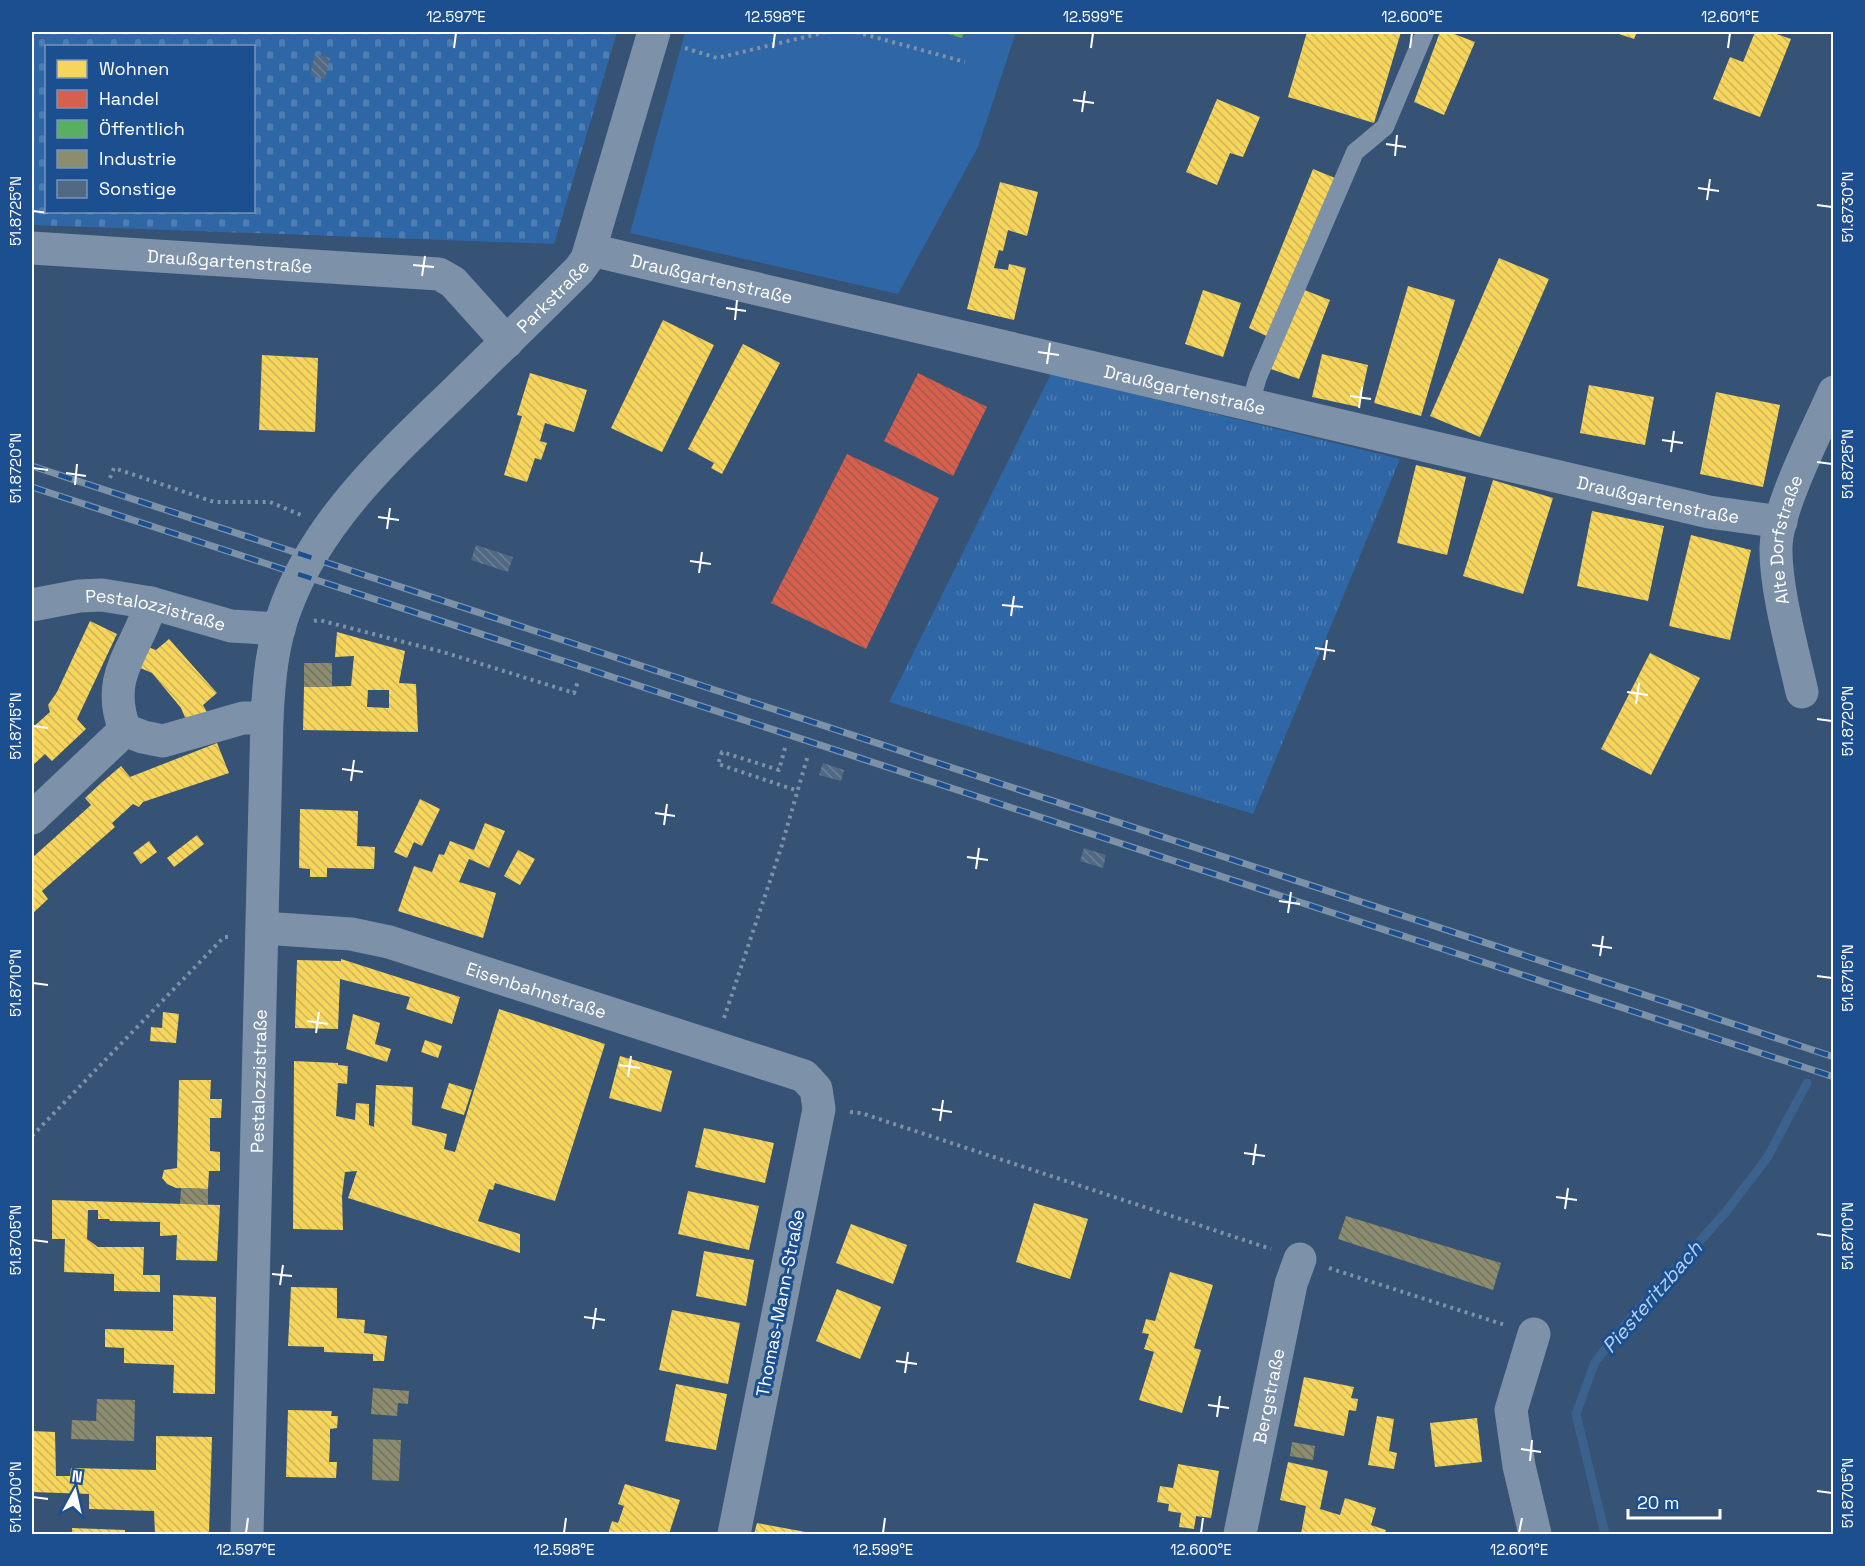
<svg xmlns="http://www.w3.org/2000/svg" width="1865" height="1566" font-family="'Space Grotesk',sans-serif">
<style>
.grass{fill:url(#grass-tufts)}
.cemetery{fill:url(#cemetery-stones);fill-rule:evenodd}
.park{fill:#2f66a5}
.homes{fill:url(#homes-back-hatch);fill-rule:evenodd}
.shops{fill:url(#shops-back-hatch)}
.public{fill:url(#public-back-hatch)}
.industry{fill:url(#industry-back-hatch)}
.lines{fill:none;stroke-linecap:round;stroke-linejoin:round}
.stream{stroke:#3b618d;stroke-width:9}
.building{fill:url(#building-back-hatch)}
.path{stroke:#7d92a8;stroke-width:4;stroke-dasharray:3 4.5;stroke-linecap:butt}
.lane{stroke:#7d92a8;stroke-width:18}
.street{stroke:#7d92a8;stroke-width:33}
.rail-casing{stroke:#7e92a7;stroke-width:7}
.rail{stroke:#1b4f8f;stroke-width:4.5;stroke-dasharray:14;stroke-linecap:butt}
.ticks{fill:none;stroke:#fff;stroke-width:2}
.labels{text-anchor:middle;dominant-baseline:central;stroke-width:6;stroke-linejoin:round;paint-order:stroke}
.street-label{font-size:18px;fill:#fff;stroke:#1b4f8f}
.water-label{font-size:20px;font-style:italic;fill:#b5d3f5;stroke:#1b4f8f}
.neatline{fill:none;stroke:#fff;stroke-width:2}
.ticks-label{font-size:15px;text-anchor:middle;fill:#fff}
</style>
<defs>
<pattern id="grass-tufts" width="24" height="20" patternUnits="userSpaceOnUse" patternTransform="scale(1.5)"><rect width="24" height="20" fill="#2f66a5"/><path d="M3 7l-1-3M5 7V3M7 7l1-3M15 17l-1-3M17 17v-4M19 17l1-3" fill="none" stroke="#4e7db2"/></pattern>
<pattern id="cemetery-stones" width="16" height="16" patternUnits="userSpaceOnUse" patternTransform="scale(1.5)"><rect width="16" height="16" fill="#2f66a5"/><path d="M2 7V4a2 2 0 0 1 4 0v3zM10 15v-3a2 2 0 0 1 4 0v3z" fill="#4e7db2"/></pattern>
<pattern id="homes-back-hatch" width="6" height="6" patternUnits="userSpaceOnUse" patternTransform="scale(1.5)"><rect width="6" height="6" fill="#f6d55c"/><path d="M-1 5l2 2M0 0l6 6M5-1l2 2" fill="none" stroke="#ccb358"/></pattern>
<pattern id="shops-back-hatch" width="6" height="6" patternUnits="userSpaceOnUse" patternTransform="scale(1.5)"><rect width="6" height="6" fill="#d6604d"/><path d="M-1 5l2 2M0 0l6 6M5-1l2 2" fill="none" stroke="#a6594d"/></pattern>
<pattern id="public-back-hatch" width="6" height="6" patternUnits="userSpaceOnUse" patternTransform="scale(1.5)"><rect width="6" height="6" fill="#5aae61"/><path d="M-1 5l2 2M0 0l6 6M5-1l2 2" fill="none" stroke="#56915b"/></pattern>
<pattern id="industry-back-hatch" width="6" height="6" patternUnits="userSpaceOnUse" patternTransform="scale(1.5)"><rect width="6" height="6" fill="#8c8c6e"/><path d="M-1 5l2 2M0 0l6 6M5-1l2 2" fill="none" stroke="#727260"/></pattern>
<pattern id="building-back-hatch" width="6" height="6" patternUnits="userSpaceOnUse" patternTransform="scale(1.5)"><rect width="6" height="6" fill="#526984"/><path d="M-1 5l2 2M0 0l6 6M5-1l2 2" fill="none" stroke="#6c8096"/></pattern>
</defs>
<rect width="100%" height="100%" fill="#365274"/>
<path class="grass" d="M 1051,374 L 1400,459 L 1253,814 L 889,702 Z"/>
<path class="cemetery" d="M 32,32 L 617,32 L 554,244 L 32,225 ZM 46,46 L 254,46 L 254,212 L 46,212 Z"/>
<path class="park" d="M 685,32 L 1016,32 L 978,147 L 898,294 L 630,233 Z"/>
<g class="homes">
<path d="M 1307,32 L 1401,32 L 1374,123 L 1288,97 Z"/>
<path d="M 1440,32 L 1449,32 L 1475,42 L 1444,115 L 1414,102 Z"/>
<path d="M 1613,32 L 1637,32 L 1634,39 Z"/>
<path d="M 1755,32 L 1771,32 L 1791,39 L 1760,117 L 1713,99 L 1730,57 L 1743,62 Z"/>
<path d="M 1217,99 L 1260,117 L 1243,157 L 1230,153 L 1217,185 L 1186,172 Z"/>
<path d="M 1313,169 L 1335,178 L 1271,338 L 1249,328 Z"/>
<path d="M 1000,182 L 1038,192 L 1027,236 L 1008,230 L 1003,251 L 999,250 L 994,268 L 1008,270 L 1009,264 L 1026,268 L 1014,320 L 967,309 Z"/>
<path d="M 1499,258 L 1549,279 L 1480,437 L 1430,416 Z"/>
<path d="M 1408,286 L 1455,300 L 1421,416 L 1374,403 Z"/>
<path d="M 1302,289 L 1330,300 L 1299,379 L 1271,369 Z"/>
<path d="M 1203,290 L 1241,303 L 1223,357 L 1185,344 Z"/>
<path d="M 663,320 L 714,345 L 662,452 L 611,428 Z"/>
<path d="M 743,344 L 780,363 L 722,474 L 711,468 L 714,463 L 688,449 Z"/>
<path d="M 1322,354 L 1368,365 L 1359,407 L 1312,397 Z"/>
<path d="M 262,355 L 318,358 L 315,432 L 259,430 Z"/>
<path d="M 530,373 L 587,390 L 574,432 L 545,423 L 540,441 L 547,443 L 541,460 L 535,458 L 527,482 L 504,475 L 522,416 L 517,415 Z"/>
<path d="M 1589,385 L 1654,397 L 1645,445 L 1580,433 Z"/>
<path d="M 1716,392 L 1780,405 L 1763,487 L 1700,474 Z"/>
<path d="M 1416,465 L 1466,477 L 1447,555 L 1397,543 Z"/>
<path d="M 1493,480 L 1553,498 L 1523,594 L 1463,576 Z"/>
<path d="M 1592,511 L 1664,526 L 1648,601 L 1577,586 Z"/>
<path d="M 1691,535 L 1751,550 L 1730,640 L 1669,626 Z"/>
<path d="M 90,621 L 117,634 L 77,719 L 86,729 L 52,761 L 45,754 L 32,766 L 32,728 L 50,712 L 48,705 L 57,692 Z"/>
<path d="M 337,632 L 405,651 L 399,683 L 416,684 L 418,732 L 303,730 L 304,687 L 351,686 L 354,656 L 335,657 ZM 368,690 L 389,690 L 389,708 L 367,707 Z"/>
<path d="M 169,639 L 217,693 L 203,705 L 207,712 L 186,720 L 181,708 L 152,673 L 138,667 L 148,647 L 156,650 Z"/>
<path d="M 1650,653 L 1700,678 L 1651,775 L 1601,749 Z"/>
<path d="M 217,743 L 229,773 L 143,802 L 139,807 L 133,804 L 112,823 L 115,827 L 42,891 L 48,899 L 32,914 L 32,858 L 91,805 L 85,798 L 100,784 L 121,766 L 130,777 Z"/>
<path d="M 420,799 L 440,809 L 422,846 L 414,842 L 407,858 L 394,852 Z"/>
<path d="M 300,809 L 358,811 L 357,846 L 375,847 L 374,869 L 327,868 L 327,877 L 310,877 L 310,869 L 299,868 Z"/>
<path d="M 485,823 L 505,831 L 489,868 L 469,859 L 459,882 L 496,893 L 483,938 L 398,911 L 414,866 L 432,872 L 439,854 L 444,855 L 450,841 L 474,850 Z"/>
<path d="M 197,835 L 204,844 L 174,867 L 167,858 Z"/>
<path d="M 149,841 L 157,852 L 141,864 L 133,853 Z"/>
<path d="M 518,850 L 535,859 L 520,885 L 504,876 Z"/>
<path d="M 341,959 L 460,997 L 452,1024 L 406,1009 L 410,997 L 340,979 L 338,1029 L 295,1028 L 297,960 L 341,961 Z"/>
<path d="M 499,1009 L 605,1044 L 555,1201 L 495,1183 L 493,1190 L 489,1189 L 478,1221 L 520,1234 L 520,1253 L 348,1198 L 357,1171 L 345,1172 L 342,1196 L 343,1230 L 293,1229 L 294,1061 L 338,1063 L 338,1065 L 348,1066 L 347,1084 L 338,1083 L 336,1116 L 355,1120 L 356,1103 L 369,1104 L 369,1125 L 374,1127 L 376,1085 L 413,1087 L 412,1125 L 447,1134 L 444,1149 L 455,1152 Z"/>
<path d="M 163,1012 L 179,1014 L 176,1043 L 150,1041 L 151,1027 L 162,1028 Z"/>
<path d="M 353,1014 L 380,1023 L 375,1044 L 391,1049 L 387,1062 L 346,1049 Z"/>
<path d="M 425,1040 L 442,1046 L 438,1058 L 421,1052 Z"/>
<path d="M 620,1056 L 672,1071 L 661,1112 L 609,1098 Z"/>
<path d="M 179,1080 L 211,1080 L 210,1099 L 222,1099 L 221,1118 L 210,1118 L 210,1151 L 220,1152 L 220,1171 L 209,1171 L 208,1189 L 176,1188 L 167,1184 L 162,1178 L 164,1170 L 177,1168 Z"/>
<path d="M 449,1083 L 472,1090 L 464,1115 L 441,1108 Z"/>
<path d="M 704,1128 L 774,1143 L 765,1183 L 695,1167 Z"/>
<path d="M 688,1191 L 759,1206 L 749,1250 L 678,1234 Z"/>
<path d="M 52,1200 L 220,1205 L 217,1261 L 176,1260 L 177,1235 L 160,1236 L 160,1222 L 110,1221 L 109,1219 L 98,1219 L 98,1210 L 88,1210 L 87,1239 L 98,1247 L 144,1247 L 143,1275 L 160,1275 L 160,1292 L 114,1291 L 114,1274 L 64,1272 L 65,1239 L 52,1239 Z"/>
<path d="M 1034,1203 L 1088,1219 L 1070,1279 L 1016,1262 Z"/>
<path d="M 851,1224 L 907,1245 L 893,1284 L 836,1263 Z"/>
<path d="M 704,1251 L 754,1260 L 746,1306 L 696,1296 Z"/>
<path d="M 1170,1272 L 1213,1285 L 1194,1348 L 1201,1350 L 1182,1413 L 1139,1400 L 1154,1352 L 1144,1349 L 1149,1334 L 1142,1333 L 1146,1319 L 1155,1321 Z"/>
<path d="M 291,1287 L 337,1288 L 337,1318 L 365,1320 L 364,1333 L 387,1336 L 384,1361 L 373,1361 L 373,1354 L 324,1352 L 324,1347 L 288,1346 Z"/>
<path d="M 837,1289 L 881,1307 L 860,1359 L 816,1341 Z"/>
<path d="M 173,1295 L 216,1297 L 215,1394 L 173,1393 L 174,1365 L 124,1363 L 124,1348 L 105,1347 L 105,1329 L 173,1331 Z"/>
<path d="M 672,1310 L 740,1323 L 728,1384 L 659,1370 Z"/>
<path d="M 1304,1377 L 1354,1387 L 1351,1398 L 1358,1399 L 1356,1411 L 1349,1410 L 1344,1436 L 1294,1426 Z"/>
<path d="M 676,1384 L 727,1394 L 716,1450 L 665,1441 Z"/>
<path d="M 288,1410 L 332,1411 L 331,1416 L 338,1416 L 337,1428 L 330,1429 L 330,1444 L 329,1462 L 337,1462 L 336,1478 L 286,1477 Z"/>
<path d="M 1377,1416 L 1394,1419 L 1389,1451 L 1397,1453 L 1394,1469 L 1368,1465 Z"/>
<path d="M 1477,1418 L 1482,1462 L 1435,1467 L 1430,1423 Z"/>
<path d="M 32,1431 L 55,1432 L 56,1476 L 70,1476 L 71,1468 L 156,1470 L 156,1436 L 212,1437 L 209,1534 L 155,1534 L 154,1511 L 89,1509 L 89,1494 L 32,1492 Z"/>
<path d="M 1288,1462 L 1328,1471 L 1320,1509 L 1340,1515 L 1345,1498 L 1376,1508 L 1371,1525 L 1386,1530 L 1385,1534 L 1301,1534 L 1306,1506 L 1280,1500 Z"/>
<path d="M 1178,1464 L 1219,1471 L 1211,1518 L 1196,1516 L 1194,1529 L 1179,1527 L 1181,1513 L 1168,1511 L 1169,1504 L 1157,1502 L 1160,1486 L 1173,1488 Z"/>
<path d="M 625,1484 L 680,1500 L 669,1534 L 608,1534 L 612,1521 L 618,1523 L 624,1506 L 618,1504 Z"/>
<path d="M 757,1523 L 811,1533 L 811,1534 L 754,1534 Z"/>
<path d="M 72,1528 L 125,1530 L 125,1534 L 72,1534 Z"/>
</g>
<g class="shops">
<path d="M 918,373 L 987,407 L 953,476 L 884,441 Z"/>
<path d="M 847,454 L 939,498 L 866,649 L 771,603 Z"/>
</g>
<path class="public" d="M 941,32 L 964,32 L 962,38 Z"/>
<g class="industry">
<rect x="304" y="663" width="28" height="24"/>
<path d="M 181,1188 L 208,1189 L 208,1204 L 180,1204 Z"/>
<path d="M 1346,1216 L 1501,1263 L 1493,1290 L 1338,1239 Z"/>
<path d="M 373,1388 L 409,1391 L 408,1404 L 398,1403 L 397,1416 L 371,1414 Z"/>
<path d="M 97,1399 L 135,1400 L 134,1441 L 71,1439 L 72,1420 L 96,1421 Z"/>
<path d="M 373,1439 L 401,1440 L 399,1481 L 372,1480 Z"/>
<path d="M 1292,1442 L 1315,1446 L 1313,1460 L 1290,1456 Z"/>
</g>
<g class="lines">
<path class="stream" d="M 1605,1534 L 1576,1414 L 1595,1362 L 1627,1322 L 1725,1213 L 1767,1158 L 1807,1083"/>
</g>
<g class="building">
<path d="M 315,54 L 330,58 L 325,79 L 310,75 Z"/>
<path d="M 476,545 L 513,557 L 508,572 L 471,560 Z"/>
<path d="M 823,763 L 844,770 L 841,781 L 819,775 Z"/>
<path d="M 1084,848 L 1106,855 L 1103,868 L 1080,861 Z"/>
</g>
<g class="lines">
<g class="path">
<path d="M 856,32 L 965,62"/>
<path d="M 685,48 L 717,58 L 826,32"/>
<path d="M 110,478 L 114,468 L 214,502 L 270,502 L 301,515"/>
<path d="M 314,621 L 319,620 L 443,652 L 574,693 L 578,681"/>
<path d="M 785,748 L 779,770 L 722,752 L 718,764 L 798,791"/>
<path d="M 724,1018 L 781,848 L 808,755"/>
<path d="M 850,1112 L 861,1113 L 1271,1249"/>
<path d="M 32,1136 L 224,937 L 231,937"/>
<path d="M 1329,1268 L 1505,1325"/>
</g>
<path class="lane" d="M 1250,404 L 1258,377 L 1355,152 L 1385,127 L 1425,32"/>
<g class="street">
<path id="s1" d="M 32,248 L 439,274 L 453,282 L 507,342"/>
<path id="s2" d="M 591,250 L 1709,512 L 1781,522"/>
<path d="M 151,603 C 136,653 104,675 125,730 L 143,737 L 163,741 L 243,718 L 267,718"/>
<path id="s3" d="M 32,605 L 79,596 L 102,595 L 151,603 L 231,626 L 279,629"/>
<path id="s4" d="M 1802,692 C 1793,651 1775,588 1776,547 C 1777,508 1817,431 1834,392"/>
<path d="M 32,818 L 125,730"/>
<path id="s5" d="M 263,928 L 351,934 L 389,942 L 804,1076 L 816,1089 L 819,1109 L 734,1534"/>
<path d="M 1534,1334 L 1511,1410 L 1519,1466 L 1535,1534"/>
<path id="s6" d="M 247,1534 L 267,718 C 269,680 272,643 286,607 C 319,519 390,455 456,391 C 497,351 538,311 579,270 L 587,259 L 654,32"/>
<path id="s7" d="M 1240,1534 L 1291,1284 L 1300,1259"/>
</g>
<defs>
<g id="rail">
<path d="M 32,466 L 1834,1057"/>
<path d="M 32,487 L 1834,1077"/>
</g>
</defs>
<use href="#rail" class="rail-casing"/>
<use href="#rail" class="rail"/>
</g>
<path class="ticks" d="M 454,48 L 456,33M 773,48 L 775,33M 1091,48 L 1093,33M 1410,48 L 1412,33M 1728,48 L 1730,33M 1073,100 L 1094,103M 1082,112 L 1085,91M 1386,144 L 1406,147M 1395,156 L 1397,135M 1698,188 L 1719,191M 1707,200 L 1710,179M 1817,205 L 1832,207M 33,211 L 48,213M 413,265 L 434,267M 422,276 L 425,256M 726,308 L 746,311M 735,320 L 737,300M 1038,352 L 1059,355M 1047,364 L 1050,343M 1350,396 L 1371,399M 1359,408 L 1362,387M 1662,440 L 1683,443M 1671,452 L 1674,431M 1817,462 L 1832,464M 33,468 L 48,470M 66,473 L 86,476M 75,485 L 77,464M 378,517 L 399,520M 387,529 L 390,508M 690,561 L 711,564M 699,573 L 702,552M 1002,605 L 1023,607M 1011,616 L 1014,596M 1315,648 L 1335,651M 1324,660 L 1327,640M 1627,692 L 1648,695M 1636,704 L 1639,683M 1817,719 L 1832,721M 33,726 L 48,728M 342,769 L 363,772M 351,781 L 354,760M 655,813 L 675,816M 664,825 L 667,804M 967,857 L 988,860M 976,869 L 979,848M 1279,901 L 1300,904M 1288,913 L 1291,892M 1592,945 L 1612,948M 1600,956 L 1603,936M 1817,976 L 1832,978M 33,983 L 48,985M 307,1021 L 328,1024M 316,1033 L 319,1012M 619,1065 L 640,1068M 628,1077 L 631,1056M 932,1109 L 952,1112M 940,1121 L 943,1100M 1244,1153 L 1265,1156M 1253,1165 L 1256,1144M 1556,1197 L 1577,1200M 1565,1209 L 1568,1188M 1817,1234 L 1832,1236M 33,1240 L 48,1242M 272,1274 L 292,1276M 280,1285 L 283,1265M 584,1317 L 605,1320M 593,1329 L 596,1308M 896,1361 L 917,1364M 905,1373 L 908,1352M 1208,1405 L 1229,1408M 1217,1417 L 1220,1396M 1521,1449 L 1541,1452M 1530,1461 L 1532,1440M 1817,1491 L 1832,1493M 33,1497 L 48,1499M 246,1533 L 248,1518M 564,1533 L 566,1518M 883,1533 L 885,1518M 1201,1533 L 1203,1518M 1519,1533 L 1522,1518"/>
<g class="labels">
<g class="street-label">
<text stroke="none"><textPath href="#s1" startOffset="198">Draußgartenstraße</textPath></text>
<text stroke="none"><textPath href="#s2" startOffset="124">Draußgartenstraße</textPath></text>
<text stroke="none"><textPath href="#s6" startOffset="1342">Parkstraße</textPath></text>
<text stroke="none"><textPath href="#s2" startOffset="610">Draußgartenstraße</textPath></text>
<text stroke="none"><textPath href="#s2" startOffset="1096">Draußgartenstraße</textPath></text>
<text stroke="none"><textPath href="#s4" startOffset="156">Alte Dorfstraße</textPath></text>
<text stroke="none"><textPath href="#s3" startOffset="126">Pestalozzistraße</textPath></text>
<text stroke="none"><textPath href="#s5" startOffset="282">Eisenbahnstraße</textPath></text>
<text stroke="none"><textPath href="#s6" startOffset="453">Pestalozzistraße</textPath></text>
<text transform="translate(780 1303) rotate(-79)">Thomas-Mann-Straße</text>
<text stroke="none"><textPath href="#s7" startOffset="141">Bergstraße</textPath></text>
</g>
<g class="water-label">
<text transform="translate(1652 1297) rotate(-49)">Piesteritzbach</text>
</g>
</g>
<rect width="1865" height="1566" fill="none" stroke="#1b4f8f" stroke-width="66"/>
<rect x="45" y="45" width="210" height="168" fill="#1b4f8f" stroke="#7695bc" stroke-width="1.5"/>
<rect x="57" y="60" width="30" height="18" fill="#f6d55c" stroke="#7695bc" stroke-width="1.5"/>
<text x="99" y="75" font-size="18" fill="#ffffff">Wohnen</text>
<rect x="57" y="90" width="30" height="18" fill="#d6604d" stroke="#7695bc" stroke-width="1.5"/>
<text x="99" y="105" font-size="18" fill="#ffffff">Handel</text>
<rect x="57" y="120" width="30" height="18" fill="#5aae61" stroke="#7695bc" stroke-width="1.5"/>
<text x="99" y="135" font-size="18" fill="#ffffff">Öffentlich</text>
<rect x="57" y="150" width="30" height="18" fill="#8c8c6e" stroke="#7695bc" stroke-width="1.5"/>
<text x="99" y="165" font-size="18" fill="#ffffff">Industrie</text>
<rect x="57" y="180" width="30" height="18" fill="#526984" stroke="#7695bc" stroke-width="1.5"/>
<text x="99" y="195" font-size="18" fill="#ffffff">Sonstige</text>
<g transform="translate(75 1491) rotate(8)" stroke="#1b4f8f" stroke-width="4.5" paint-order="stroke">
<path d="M0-4.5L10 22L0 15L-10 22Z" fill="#ffffff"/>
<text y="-9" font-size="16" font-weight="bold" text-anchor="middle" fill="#ffffff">N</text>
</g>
<path d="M1628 1509v9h92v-9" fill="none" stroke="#ffffff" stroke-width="3"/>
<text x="1637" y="1509" font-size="18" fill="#ffffff" stroke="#1b4f8f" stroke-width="4.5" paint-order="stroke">20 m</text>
<rect x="33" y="33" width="1799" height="1500" class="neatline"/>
<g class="ticks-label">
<text x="456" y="22">12.597°E</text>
<text x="775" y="22">12.598°E</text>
<text x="1093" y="22">12.599°E</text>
<text x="1412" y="22">12.600°E</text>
<text x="1730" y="22">12.601°E</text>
<text transform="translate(1848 207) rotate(-90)" y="5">51.8730°N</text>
<text transform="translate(16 211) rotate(-90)" y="5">51.8725°N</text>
<text transform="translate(1848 464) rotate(-90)" y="5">51.8725°N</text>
<text transform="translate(16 468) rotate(-90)" y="5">51.8720°N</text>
<text transform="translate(1848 721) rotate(-90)" y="5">51.8720°N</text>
<text transform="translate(16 726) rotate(-90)" y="5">51.8715°N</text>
<text transform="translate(1848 978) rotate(-90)" y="5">51.8715°N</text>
<text transform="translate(16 983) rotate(-90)" y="5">51.8710°N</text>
<text transform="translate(1848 1236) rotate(-90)" y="5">51.8710°N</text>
<text transform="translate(16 1240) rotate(-90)" y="5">51.8705°N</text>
<text transform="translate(1848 1493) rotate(-90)" y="5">51.8705°N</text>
<text transform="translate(16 1497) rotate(-90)" y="5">51.8700°N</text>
<text x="246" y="1555">12.597°E</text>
<text x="564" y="1555">12.598°E</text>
<text x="883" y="1555">12.599°E</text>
<text x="1201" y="1555">12.600°E</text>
<text x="1519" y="1555">12.601°E</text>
</g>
</svg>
